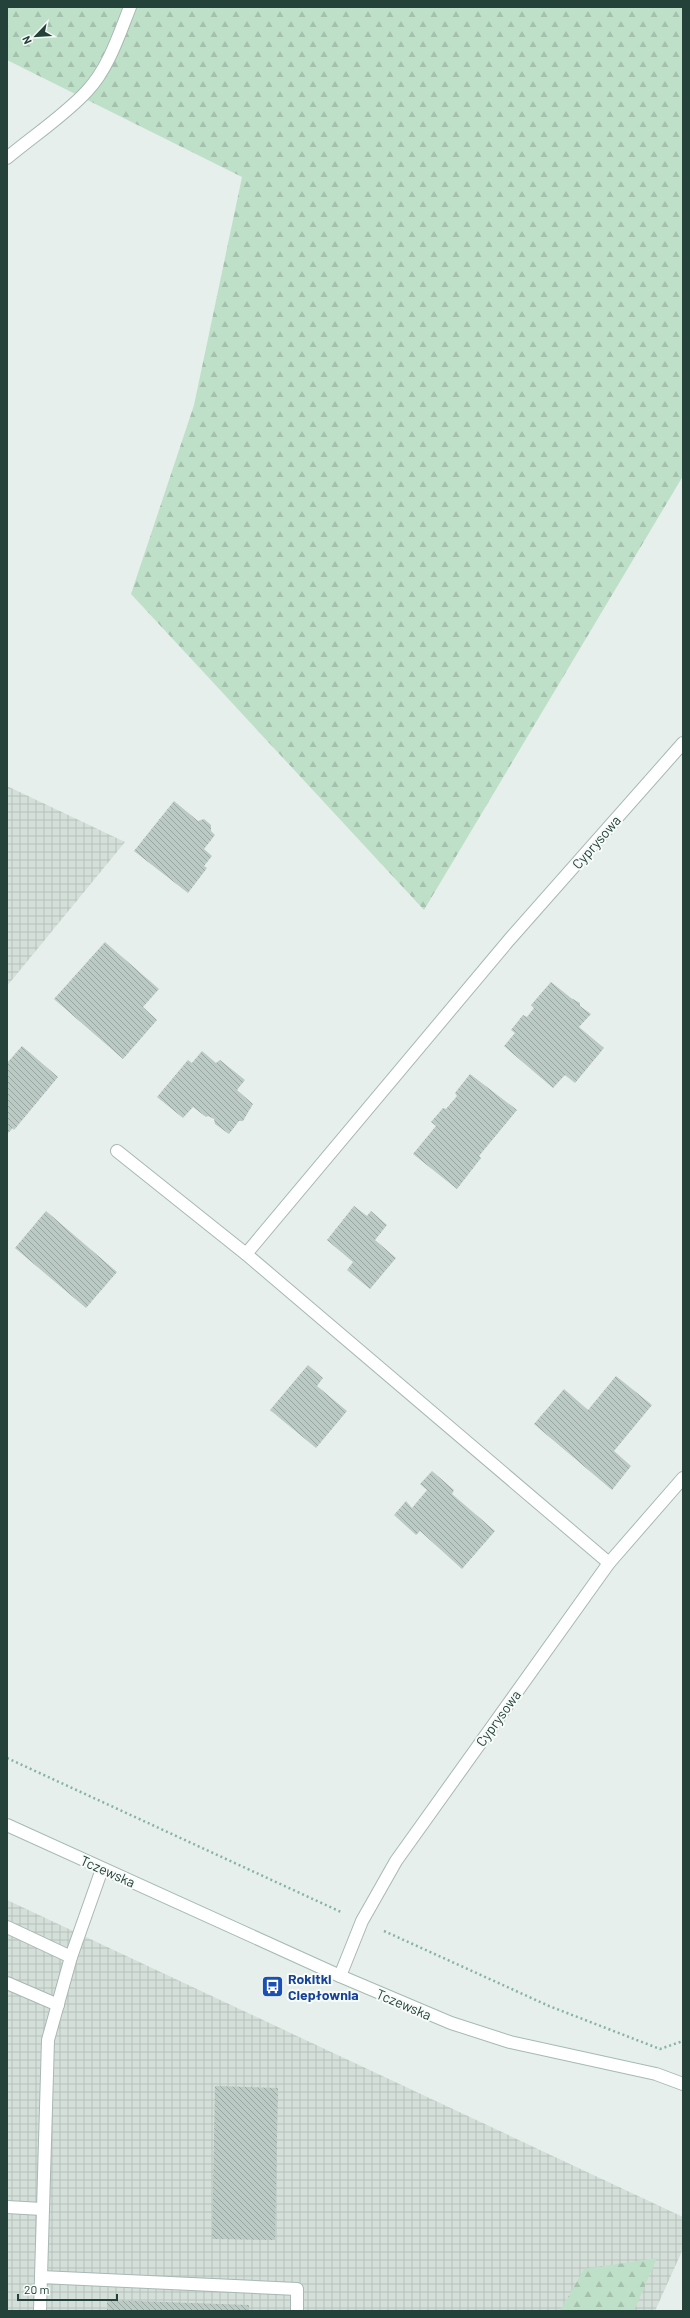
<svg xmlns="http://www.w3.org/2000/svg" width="690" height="2318" font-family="Barlow,sans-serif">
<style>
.industrial{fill:url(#industrial-grid)}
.forest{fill:url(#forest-firs)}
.building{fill:url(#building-back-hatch)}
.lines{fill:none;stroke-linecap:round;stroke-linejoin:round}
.lane-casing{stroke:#a8b8b2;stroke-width:14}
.street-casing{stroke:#a8b8b2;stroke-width:14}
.secondary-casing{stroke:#a4bbb3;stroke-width:14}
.path{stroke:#86b3a5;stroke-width:2.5;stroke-dasharray:2 3;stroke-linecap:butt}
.lane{stroke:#fff;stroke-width:12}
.street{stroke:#fff;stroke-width:12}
.secondary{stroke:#fff;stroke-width:12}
.labels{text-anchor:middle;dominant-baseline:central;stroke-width:4;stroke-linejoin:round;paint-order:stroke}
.street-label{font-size:14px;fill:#24423a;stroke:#f7fbf9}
.transit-label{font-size:14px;font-weight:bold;fill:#164399;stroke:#f7fbf9;text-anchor:start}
</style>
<defs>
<pattern id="industrial-grid" width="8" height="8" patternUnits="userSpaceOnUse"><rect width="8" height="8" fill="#d4dfda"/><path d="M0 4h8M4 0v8" fill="none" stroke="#b6c1bc"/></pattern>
<pattern id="forest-firs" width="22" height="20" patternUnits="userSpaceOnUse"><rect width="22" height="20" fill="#bfe0c8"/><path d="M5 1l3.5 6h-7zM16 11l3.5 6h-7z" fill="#a4c1ad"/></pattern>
<pattern id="building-back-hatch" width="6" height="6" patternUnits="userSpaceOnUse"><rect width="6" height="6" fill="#bbcac4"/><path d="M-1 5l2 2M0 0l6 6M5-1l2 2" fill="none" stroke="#98a6a0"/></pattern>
</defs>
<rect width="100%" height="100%" fill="#e6efeb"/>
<g class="industrial">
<path d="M 7,786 L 125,842 L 7,986 Z"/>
<path d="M 7,1900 L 683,2217 L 683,2249 L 655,2311 L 7,2311 Z"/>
</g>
<g class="forest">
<path d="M 7,7 L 683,7 L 683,476 L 424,910 L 131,594 L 194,405 L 242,177 L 7,60 Z"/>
<path d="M 657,2258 L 634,2311 L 560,2311 L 584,2269 Z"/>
</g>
<g class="building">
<path d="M 174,801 L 198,821 L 204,819 L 211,825 L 211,831 L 215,835 L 204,849 L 212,856 L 204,866 L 207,868 L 188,893 L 134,851 Z"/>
<path d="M 105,942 L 159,989 L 143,1007 L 157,1020 L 123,1059 L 54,999 Z"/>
<path d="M 551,982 L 571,998 L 580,1003 L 580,1006 L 591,1014 L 579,1027 L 604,1048 L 575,1083 L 565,1075 L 553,1088 L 504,1046 L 515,1033 L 511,1030 L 523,1015 L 527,1017 L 534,1008 L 531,1005 Z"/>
<path d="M 22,1046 L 58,1077 L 14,1130 L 13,1128 L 7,1134 L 7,1063 Z"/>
<path d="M 202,1051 L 216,1063 L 220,1060 L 245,1080 L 237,1090 L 253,1104 L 243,1121 L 239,1121 L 229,1134 L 215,1124 L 214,1119 L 208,1116 L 206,1117 L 193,1107 L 183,1118 L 157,1097 L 188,1060 L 192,1063 Z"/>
<path d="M 470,1074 L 517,1110 L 479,1156 L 481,1158 L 457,1189 L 413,1154 L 436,1126 L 431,1122 L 443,1108 L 446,1109 L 457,1096 L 455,1093 Z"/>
<path d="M 354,1206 L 367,1216 L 371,1211 L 387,1225 L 375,1240 L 396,1258 L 370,1289 L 347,1270 L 353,1262 L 327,1240 Z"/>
<path d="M 46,1211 L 117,1272 L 86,1308 L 15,1248 Z"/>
<path d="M 308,1365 L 323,1378 L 317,1386 L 347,1411 L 316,1448 L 270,1410 Z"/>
<path d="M 616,1376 L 652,1405 L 614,1451 L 631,1466 L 612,1490 L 534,1424 L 564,1389 L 588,1410 Z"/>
<path d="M 432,1471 L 454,1490 L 452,1494 L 495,1531 L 462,1569 L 420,1531 L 416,1535 L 394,1515 L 406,1501 L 412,1508 L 427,1490 L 420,1484 Z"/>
<path d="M 215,2086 L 278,2088 L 275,2240 L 212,2239 Z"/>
<path d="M 107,2300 L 249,2305 L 249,2311 L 107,2311 Z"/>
</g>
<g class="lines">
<defs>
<g id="lane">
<path d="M 7,1927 L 71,1957"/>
<path d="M 7,1983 L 58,2005"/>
<path d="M 7,2207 L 42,2209"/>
<path d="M 41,2277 L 297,2289 L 297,2311"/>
<path d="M 40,2311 L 48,2040 L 71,1957 L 102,1869"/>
</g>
<g id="street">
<path d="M 7,158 C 32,137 65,115 87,91 C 108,69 119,35 130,7"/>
<path d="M 117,1151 L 246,1254 L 609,1563"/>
<path d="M 246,1254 L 509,940 L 683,743"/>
<path d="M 340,1976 L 362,1921 L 396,1861 L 609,1563 L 683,1478"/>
</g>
<path id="secondary" d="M 7,1825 L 340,1976 L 451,2023 L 510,2042 L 656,2074 L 683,2084"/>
</defs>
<use href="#lane" class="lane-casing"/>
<use href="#street" class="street-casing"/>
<use href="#secondary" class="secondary-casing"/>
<g class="path">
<path d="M 7,1758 L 341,1912"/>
<path d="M 384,1931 L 549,2006 L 660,2049 L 683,2041"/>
</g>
<use href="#lane" class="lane"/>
<use href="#street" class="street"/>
<use href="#secondary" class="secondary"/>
</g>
<defs>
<symbol id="bus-square" viewBox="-11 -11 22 22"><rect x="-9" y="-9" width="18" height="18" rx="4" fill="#1a4fb4" stroke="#f7fbf9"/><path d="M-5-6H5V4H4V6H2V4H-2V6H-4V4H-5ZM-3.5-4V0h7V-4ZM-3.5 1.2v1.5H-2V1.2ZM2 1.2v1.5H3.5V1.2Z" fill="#fff"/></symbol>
</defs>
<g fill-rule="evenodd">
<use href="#bus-square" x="260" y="1974" width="25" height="25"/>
</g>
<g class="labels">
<g class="street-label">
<text transform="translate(596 842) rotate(-49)">Cyprysowa</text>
<text transform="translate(498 1718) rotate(-54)">Cyprysowa</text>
<text transform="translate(108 1871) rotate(24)">Tczewska</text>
<text transform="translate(404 2004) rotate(23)">Tczewska</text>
</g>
<g class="transit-label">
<text x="288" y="1978">Rokitki<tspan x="288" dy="16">Ciepłownia</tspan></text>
</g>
</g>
<rect width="690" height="2318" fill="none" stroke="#24423a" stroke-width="16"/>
<g transform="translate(36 36) rotate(245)" stroke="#f7fbf9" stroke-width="3" paint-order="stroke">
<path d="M0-3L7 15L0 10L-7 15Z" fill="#24423a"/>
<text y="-6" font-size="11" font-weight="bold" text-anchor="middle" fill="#24423a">N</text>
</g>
<path d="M18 2294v6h99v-6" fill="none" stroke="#24423a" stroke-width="2"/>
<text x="24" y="2294" font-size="12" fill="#24423a" stroke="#f7fbf9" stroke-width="3" paint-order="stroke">20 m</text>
</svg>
